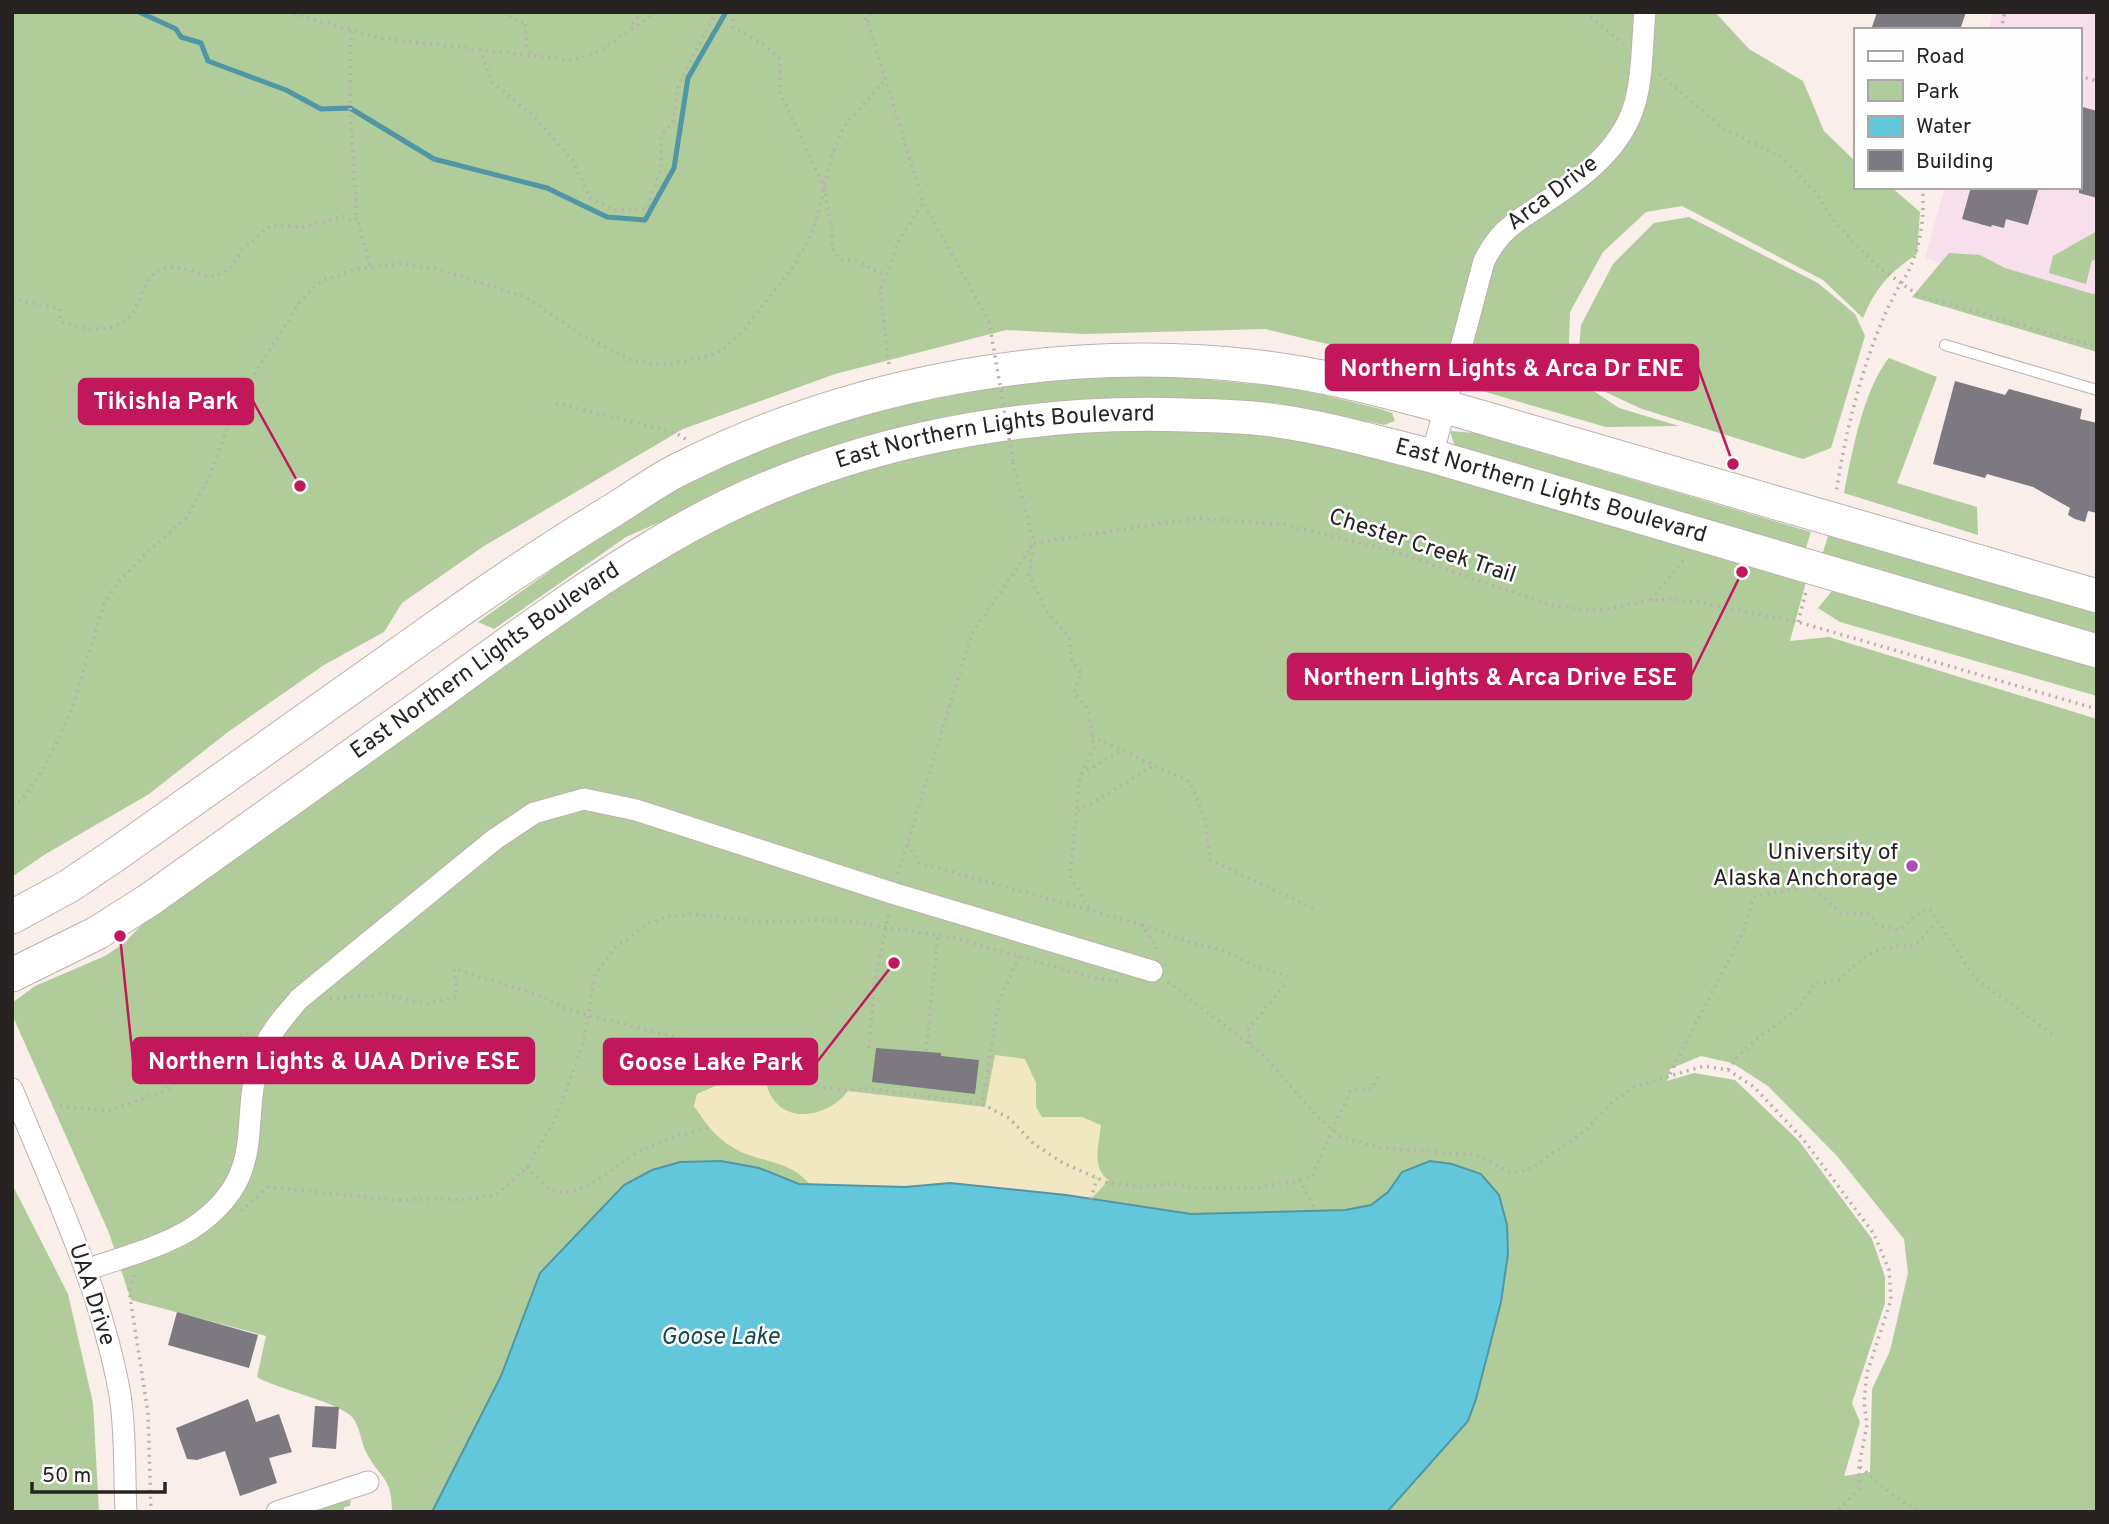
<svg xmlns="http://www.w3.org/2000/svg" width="2109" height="1524" font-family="Overpass,sans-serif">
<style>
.education{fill:#f7dfeb}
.green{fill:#b0cc9a;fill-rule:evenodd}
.sand{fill:#f1e7c2}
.water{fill:#63c7db;stroke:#5196a4;stroke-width:2}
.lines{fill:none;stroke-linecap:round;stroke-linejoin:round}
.stream{stroke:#5196a4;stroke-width:5}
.building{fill:#7d7981}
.service-casing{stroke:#bcb1ad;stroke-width:12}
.minor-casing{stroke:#bcb1ad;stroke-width:23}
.primary-casing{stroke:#bcb1ad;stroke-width:35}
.path{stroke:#b8b0ac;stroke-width:3.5;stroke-dasharray:2 5;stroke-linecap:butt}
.service{stroke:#fff;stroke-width:10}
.minor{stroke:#fff;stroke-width:21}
.primary{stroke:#fff;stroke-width:33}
.path-bridge{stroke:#b8b0ac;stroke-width:3.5;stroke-dasharray:2 5;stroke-linecap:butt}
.poi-dot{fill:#ac4db6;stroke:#fefefe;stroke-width:2.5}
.labels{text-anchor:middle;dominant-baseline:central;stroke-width:5;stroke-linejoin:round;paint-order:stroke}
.street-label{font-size:23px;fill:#272322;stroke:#fefefe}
.poi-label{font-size:23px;fill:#272322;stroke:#fefefe;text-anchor:end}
.water-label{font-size:24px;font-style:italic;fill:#18464e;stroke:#fefefe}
.leader{fill:none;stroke:#c2185b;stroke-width:2.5}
.callout-dot{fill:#c2185b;stroke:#fefefe;stroke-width:2.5}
.callout{fill:#c2185b;stroke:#c2185b;stroke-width:2.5}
.callout-label{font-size:24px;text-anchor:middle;font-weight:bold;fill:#fff}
</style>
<rect width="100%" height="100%" fill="#f9eeea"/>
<path class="education" d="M 1993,12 L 2097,12 L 2097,307 L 1925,258 L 1945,187 L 2079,187 L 2079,30 L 1989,30 Z"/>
<g class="green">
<path d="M 12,12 L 1715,12 L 1749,49 L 1803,81 L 1824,131 L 1855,161 L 1855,187 L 1891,187 L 1920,212 L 1917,254 C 1889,273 1876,287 1863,318 L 1823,280 L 1682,206 L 1646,212 L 1603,252 L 1570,312 L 1568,374 L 1619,408 L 1679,426 L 1606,427 L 1472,388 L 1469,378 L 1265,329 L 1085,334 L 1006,330 L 835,374 L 683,429 L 484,546 L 402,603 L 384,632 L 324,665 L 228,732 L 149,794 L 44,855 L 12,877 Z"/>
<path d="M 1689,217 L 1818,283 L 1855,314 L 1865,336 L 1831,448 L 1803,459 L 1642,409 L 1601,390 L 1578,361 L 1581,325 L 1613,264 L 1654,223 Z"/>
<path d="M 2097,231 L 2097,261 L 2092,260 L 2086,284 L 2049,273 L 2053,256 Z"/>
<path d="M 1949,253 L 1980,255 L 2005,268 L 2093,294 L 2097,293 L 2097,352 L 1912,297 Z"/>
<path d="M 1889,358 L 1937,377 L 1897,483 L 1977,507 L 1978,535 L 1844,493 C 1852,453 1863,390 1889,358 Z"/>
<path d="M 1095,377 L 1177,377 L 1295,388 L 1381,409 L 1392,413 L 1395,421 L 1384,425 L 1277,403 L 1144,404 L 737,488 L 626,537 L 494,629 L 478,622 L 550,571 L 569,545 L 691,476 L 855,414 L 955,390 Z"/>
<path d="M 1098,425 L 1314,437 L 1807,578 L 1790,641 L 1829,637 L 2097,719 L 2097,1512 L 392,1512 C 392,1477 382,1481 367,1454 C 361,1443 360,1427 353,1418 C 340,1402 279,1390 257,1377 L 266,1336 L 131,1300 L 109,1233 L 14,1019 L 12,1003 L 35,986 L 105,956 L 123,944 L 175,891 L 689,535 L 900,453 ZM 1701,1056 L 1732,1063 L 1768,1086 L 1837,1156 L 1904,1239 L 1908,1273 L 1890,1351 L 1872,1389 L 1870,1472 L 1844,1476 L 1860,1422 L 1852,1403 L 1885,1303 L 1885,1277 L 1872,1239 L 1799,1141 L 1735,1080 L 1694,1073 L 1667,1081 L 1670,1069 Z"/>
<path d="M 1450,431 L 1475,433 L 1811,532 L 1804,554 L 1455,447 Z"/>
<path d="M 1828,536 L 2097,613 L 2097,634 L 1820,562 Z"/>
<path d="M 1832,591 L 2097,665 L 2097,696 L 1840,622 L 1818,608 Z"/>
<path d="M 12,1184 L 68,1294 L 93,1403 L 99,1512 L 12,1512 Z"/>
<path d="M 336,1500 L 351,1501 L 350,1506 L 344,1507 L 344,1512 L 294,1512 Z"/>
</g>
<path class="sand" d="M 995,1055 L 1025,1059 L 1036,1083 L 1036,1107 L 1042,1117 L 1082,1117 L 1101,1125 C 1099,1143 1091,1169 1109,1180 L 1091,1199 L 950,1183 L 905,1187 L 810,1185 C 792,1162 767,1163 741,1152 C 719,1141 707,1126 694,1106 L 697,1094 L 724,1082 L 774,1075 L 767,1086 C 779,1127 828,1118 848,1091 L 985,1107 Z"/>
<path class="water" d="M 721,1161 L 759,1168 L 799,1184 L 905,1187 L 950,1183 L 1066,1195 L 1191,1214 L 1345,1210 L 1371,1205 L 1388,1192 L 1402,1172 L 1430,1161 L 1452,1164 L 1481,1174 L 1499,1195 L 1507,1225 L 1508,1254 L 1501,1302 L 1476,1399 L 1468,1421 L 1387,1512 L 432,1512 L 501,1376 L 540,1273 L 624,1185 L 652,1170 L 680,1162 Z"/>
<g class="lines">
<path class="stream" d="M 139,12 L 176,29 L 181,37 L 201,43 L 208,61 L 286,90 L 321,109 L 350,108 L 434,159 L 547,188 L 607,217 L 645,220 L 674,168 L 688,78 L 726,12"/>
</g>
<g class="building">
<path d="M 1877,12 L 1966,12 L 1960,30 L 1871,30 Z"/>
<path d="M 2079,106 L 2097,111 L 2097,198 L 2079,193 Z"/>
<path d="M 1971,187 L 2039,187 L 2028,225 L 2006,219 L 2004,228 L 1992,225 L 1991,227 L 1962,219 Z"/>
<path d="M 1955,381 L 2005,395 L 2009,389 L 2082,409 L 2080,419 L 2097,423 L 2097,513 L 2088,511 L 2085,522 L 2075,519 L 2068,515 L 2070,508 L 2033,487 L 1987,474 L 1985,478 L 1933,464 Z"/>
<path d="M 876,1048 L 941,1053 L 941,1056 L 979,1060 L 975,1094 L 872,1082 Z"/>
<path d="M 177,1312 L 258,1335 L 249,1368 L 168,1345 Z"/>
<path d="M 248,1399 L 256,1422 L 279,1414 L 292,1452 L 269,1458 L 277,1483 L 240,1496 L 225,1451 L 197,1460 L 187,1459 L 176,1428 Z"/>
<path d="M 315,1406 L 339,1407 L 336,1449 L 312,1447 Z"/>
</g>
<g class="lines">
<defs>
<path id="service" d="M 1945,345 L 2097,390"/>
<g id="minor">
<path d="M 1432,456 L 1484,261 C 1501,228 1515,223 1544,203 C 1582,178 1622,149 1635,103 C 1643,75 1642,41 1645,12"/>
<path d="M 12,1089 C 53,1189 101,1288 120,1395 C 126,1432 124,1474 126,1512"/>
<path d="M 86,1270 C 119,1258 160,1248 191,1229 C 275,1173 234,1119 264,1047 C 273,1028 286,1015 299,999 L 495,839 L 534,813 L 584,799 L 636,810 L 892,893 L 1152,971"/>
<path d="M 277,1512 L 368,1482"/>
</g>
<g id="primary">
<path d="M 12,917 L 69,886 L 118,853 C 222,779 326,705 431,631 C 491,588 552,547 615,509 C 638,495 660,478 684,467 C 859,380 1066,344 1259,367 C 1323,374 1384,391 1446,407 L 2097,596"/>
<path id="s1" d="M 12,975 L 97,933 L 149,900 C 244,832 339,765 434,697 C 511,641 588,584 671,536 C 826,446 1008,409 1186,415 C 1214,416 1243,416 1271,420 C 1326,427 1379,443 1432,456 L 2097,651"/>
</g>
</defs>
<use href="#service" class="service-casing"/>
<use href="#minor" class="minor-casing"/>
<use href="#primary" class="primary-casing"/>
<g class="path">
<path d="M 287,12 L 380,38 L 571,60 C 611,51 624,30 659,12"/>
<path d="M 504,12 L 519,23 L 525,21 L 527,47 L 533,56"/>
<path d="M 733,12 L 733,27 L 760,42 L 780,59 L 779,90 L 824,187 L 832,230 L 832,248 L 839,259 L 856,261 L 886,275"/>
<path d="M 861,12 L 868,22 L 923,202 L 989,321"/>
<path d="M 1585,12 L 1624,44"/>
<path d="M 868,22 L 871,12"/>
<path d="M 633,24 L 641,12"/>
<path d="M 2001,30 L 2005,12"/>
<path d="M 351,31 L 350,108 L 357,218"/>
<path d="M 480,49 L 492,82 L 533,115 L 573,161 L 590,198 L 613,210 L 647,209 L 661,167 L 661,135 L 673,122 L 678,86 L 716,12"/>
<path d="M 1659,74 L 1724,129 L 1783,158 L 1816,193 L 1837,225 L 1877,266 L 1901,283 C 1868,339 1845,430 1836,494"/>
<path d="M 2079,76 L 2097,81"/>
<path d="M 1922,187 C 1926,217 1919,259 1901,283 L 1918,295 L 2097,347"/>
<path d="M 12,299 L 59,308 L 61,322 C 81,330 117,335 132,314 C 141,300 145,276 161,269 C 177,262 198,275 214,277 L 230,269 L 242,250 L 270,226 L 304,227 L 343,216 L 352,221 L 357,218 L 370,267"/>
<path d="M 889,364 L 880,291 L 899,241 L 923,202"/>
<path d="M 556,403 L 676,433 L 687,440"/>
<path d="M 1013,462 L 1034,543"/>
<path d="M 1034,543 L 1199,518 L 1285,525 L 1393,551 L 1554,606 L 1597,611 L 1650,600 L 1672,599 L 1708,604 L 1798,622 L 2097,709"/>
<path d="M 1030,547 L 1033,550 L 1029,575 L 1046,611 L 1069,637 L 1072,661 L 1081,673 L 1074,693 L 1088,709 L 1094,747 L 1080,776 L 1070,875 L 1090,910"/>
<path d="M 1651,600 L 1686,557"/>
<path d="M 1798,622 L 1806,592"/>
<path d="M 1092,736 L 1190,782 L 1205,819 L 1210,860 L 1313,908"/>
<path d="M 1081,774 L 1122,750"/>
<path d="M 12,805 L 22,800 L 47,763 L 71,711 L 104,604 L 117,584 L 141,558 L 186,518 L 208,480 L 233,413 L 249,383 L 299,303 L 321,281 L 356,269 L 400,264 L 436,269 L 524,296 L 580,334 L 631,360 L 650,364 L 670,364 L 708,356 L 724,349 L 743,331 L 796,263 L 815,226 L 832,155 L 844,127 L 885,80"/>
<path d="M 1078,811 L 1154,766"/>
<path d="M 908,844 L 919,863 L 1140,924 L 1157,946 L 1155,954"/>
<path d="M 898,874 L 972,633 L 1034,543"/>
<path d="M 1142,925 L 1202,946 L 1224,950 L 1255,966 L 1288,976"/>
<path d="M 1019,956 L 999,1001 L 982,1104 L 1009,1118 L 1034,1144 L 1063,1163 L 1106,1182 L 1139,1187 L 1165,1184 L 1200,1188 L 1255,1189 L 1300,1180 L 1315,1209"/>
<path d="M 1168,982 L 1262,1054 L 1320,1119 L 1341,1137 L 1381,1148 L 1476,1155 L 1509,1171 L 1520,1172 L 1533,1167 L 1583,1132 L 1615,1100 L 1636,1086 L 1704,1066 L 1728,1070 L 1754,1087 L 1803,1139 L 1874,1234 L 1889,1270 L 1891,1300 L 1867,1373 L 1864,1402 L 1867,1425 L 1859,1466 L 1859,1488 L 1837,1512"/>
<path d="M 330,999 L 383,994 L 426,1004 L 457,996 L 454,969 L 542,996 L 569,1010 L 713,1047 L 779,1068 L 819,1087 L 845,1090 L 864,1088 L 982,1104"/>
<path d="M 1250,1044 L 1248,1030 L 1286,983"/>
<path d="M 869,1048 L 875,980 L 889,912"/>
<path d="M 926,1051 L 938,935"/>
<path d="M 1728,1070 C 1745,1043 1770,1031 1794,1011 C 1802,1004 1808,993 1814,984 L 1840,980 C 1863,952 1879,947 1915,945 L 1937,922"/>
<path d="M 1670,1074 L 1744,930 L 1754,897 L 1809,885 L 1840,913 L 1871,914 L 1877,925 L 1900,930 L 1913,917 L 1930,909 L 1975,978 L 2054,1035"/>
<path d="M 60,1106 L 110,1111 L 166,1090 L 214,1048 L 248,1033"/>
<path d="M 527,1167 C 535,1175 544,1188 556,1191 C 582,1199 620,1161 642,1150 C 662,1140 686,1133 708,1128"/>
<path d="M 1300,1180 L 1311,1178 L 1350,1091 L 1373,1088 L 1379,1075"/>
<path d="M 1091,1199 L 1097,1178"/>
<path d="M 241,1211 L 268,1187 L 393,1200 L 469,1199 L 496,1195 L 527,1167 L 556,1117 L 583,1044 L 595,975 L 615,948 L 649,923 L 668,916 L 694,914 L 760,922 L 839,920 L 886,927 L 959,939 L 1090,977 L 1122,982"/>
<path d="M 134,1275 L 129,1290 L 148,1413 L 151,1512"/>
<path d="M 1860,1467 L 1896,1498 L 1920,1512"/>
</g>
<use href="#service" class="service"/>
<use href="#minor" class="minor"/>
<use href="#primary" class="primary"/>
<path class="path-bridge" d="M 989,321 L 1013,462"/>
</g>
<circle class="poi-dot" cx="1912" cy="866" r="7"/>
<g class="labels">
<g class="street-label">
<text transform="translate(1553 194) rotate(-37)">Arca Drive</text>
<text stroke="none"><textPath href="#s1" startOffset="1136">East Northern Lights Boulevard</textPath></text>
<text stroke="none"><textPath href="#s1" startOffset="1703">East Northern Lights Boulevard</textPath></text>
<text transform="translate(1422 547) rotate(18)">Chester Creek Trail</text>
<text stroke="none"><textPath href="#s1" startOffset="569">East Northern Lights Boulevard</textPath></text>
<text transform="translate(91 1295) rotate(72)">UAA Drive</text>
</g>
<g class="poi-label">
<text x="1898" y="853">University of<tspan x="1898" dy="26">Alaska Anchorage</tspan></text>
</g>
<g class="water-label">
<text x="720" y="1338">Goose Lake</text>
</g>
</g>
<path class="leader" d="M1733 464L1698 367M300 486L253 401M1742 572L1691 676M120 936L133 1060M894 963L817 1062"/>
<g class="callout-dot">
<circle cx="1733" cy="464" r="7"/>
<circle cx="300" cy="486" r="7"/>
<circle cx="1742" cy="572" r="7"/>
<circle cx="120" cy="936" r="7"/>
<circle cx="894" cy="963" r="7"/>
</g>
<g class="callout">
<rect x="1326" y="345" width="372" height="45" rx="7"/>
<rect x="79" y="379" width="174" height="45" rx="7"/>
<rect x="1288" y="654" width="403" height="45" rx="7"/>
<rect x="133" y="1038" width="401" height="45" rx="7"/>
<rect x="604" y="1039" width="213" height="45" rx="7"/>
</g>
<g class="callout-label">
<text x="1512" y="376">Northern Lights &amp; Arca Dr ENE</text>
<text x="166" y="409">Tikishla Park</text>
<text x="1490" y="685">Northern Lights &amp; Arca Drive ESE</text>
<text x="334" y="1069">Northern Lights &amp; UAA Drive ESE</text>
<text x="711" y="1070">Goose Lake Park</text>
</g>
<rect width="2109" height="1524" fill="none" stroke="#272322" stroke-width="28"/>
<rect x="1854" y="28" width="228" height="161" fill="#fefefe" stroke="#a8a6a6" stroke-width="2"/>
<rect x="1868" y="51" width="35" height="10" fill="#ffffff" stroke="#a8a6a6" stroke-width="2"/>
<text x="1916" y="63" font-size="21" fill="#272322">Road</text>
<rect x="1868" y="80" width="35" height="21" fill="#b0cc9a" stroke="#a8a6a6" stroke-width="2"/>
<text x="1916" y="98" font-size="21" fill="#272322">Park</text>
<rect x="1868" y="116" width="35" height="21" fill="#63c7db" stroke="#a8a6a6" stroke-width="2"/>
<text x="1916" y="133" font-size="21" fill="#272322">Water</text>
<rect x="1868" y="150" width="35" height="21" fill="#7d7981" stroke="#a8a6a6" stroke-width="2"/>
<text x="1916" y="168" font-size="21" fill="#272322">Building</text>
<path d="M32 1482v10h133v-10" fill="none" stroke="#272322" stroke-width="3.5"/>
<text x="42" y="1482" font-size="21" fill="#272322" stroke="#fefefe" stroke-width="5" paint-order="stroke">50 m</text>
</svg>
